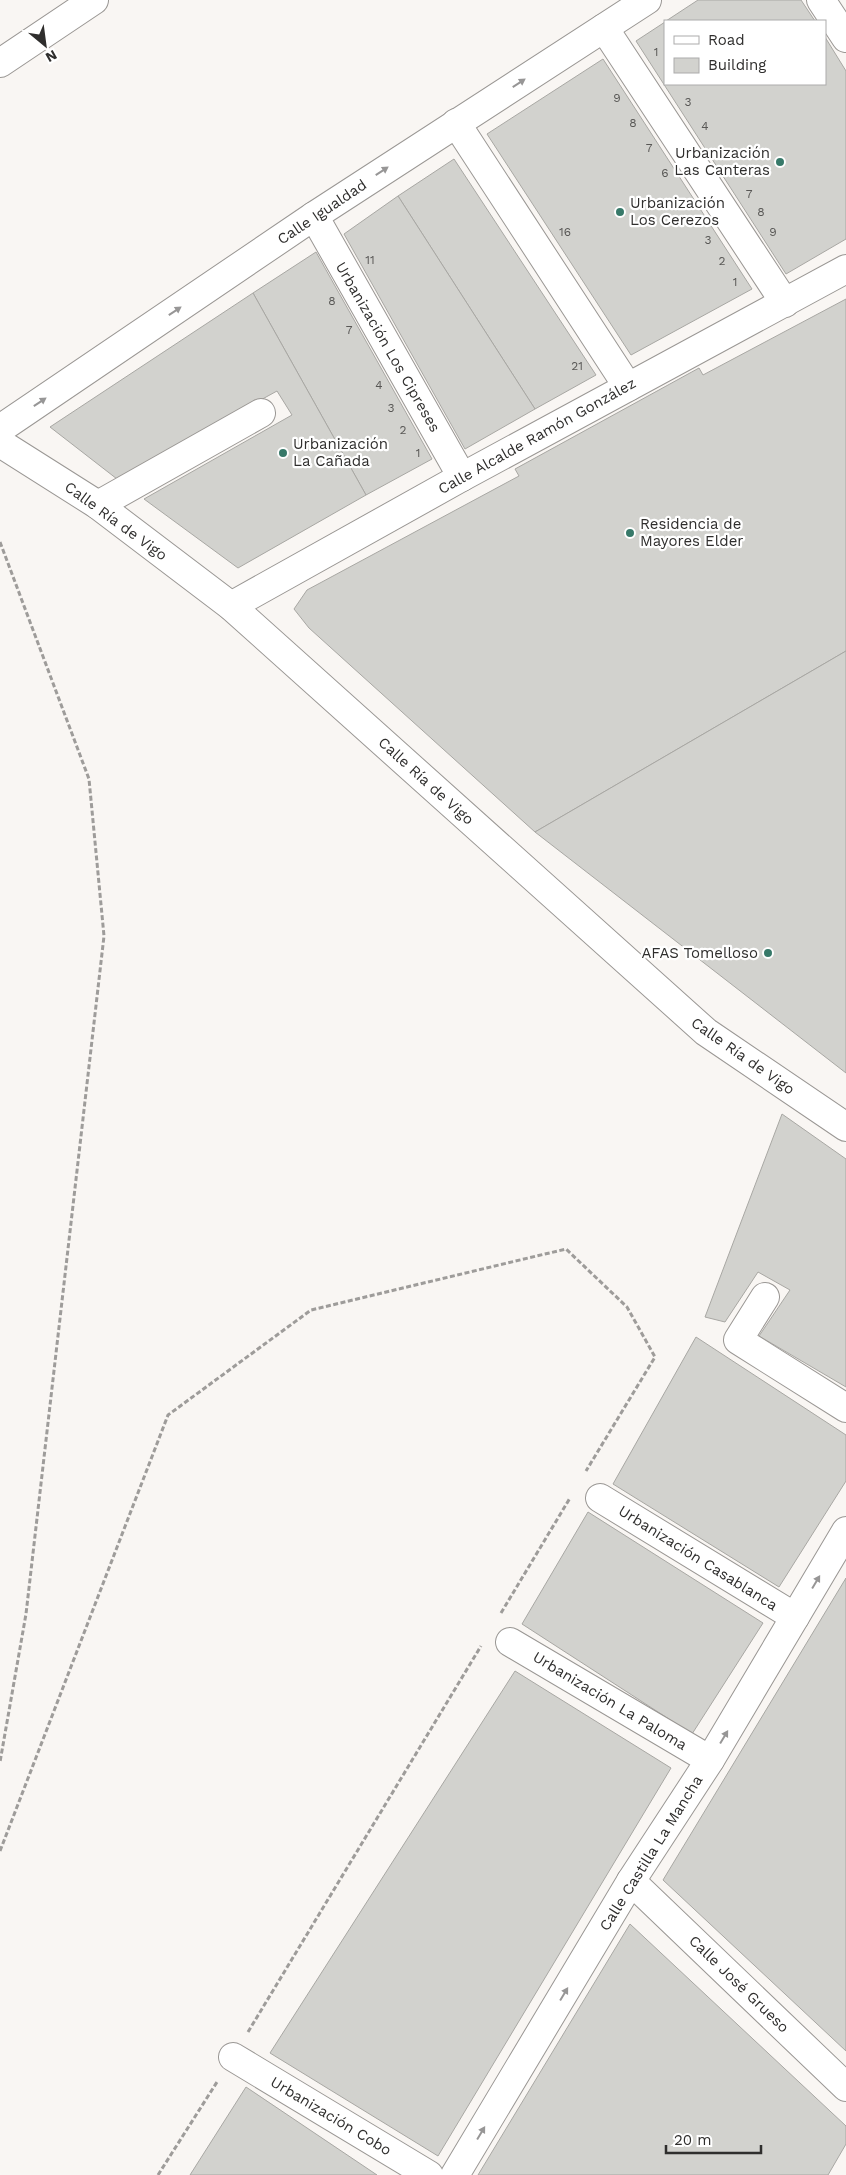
<svg xmlns="http://www.w3.org/2000/svg" width="846" height="2175" font-family="'Work Sans',sans-serif">
<style>
.building{fill:#d2d2ce;stroke:#a8a7a3}
.lines{fill:none;stroke-linecap:round;stroke-linejoin:round}
.street-casing{stroke:#9a9794;stroke-width:30}
.path{stroke:#9e9c9a;stroke-width:3;stroke-dasharray:5 2.5;stroke-linecap:butt}
.street{stroke:#fff;stroke-width:28}
.oneway{fill:#979696}
.poi-dot{fill:#377969;stroke:#fff;stroke-width:2}
.labels{text-anchor:middle;dominant-baseline:central;stroke-width:4.5;stroke-linejoin:round;paint-order:stroke}
.number-label{font-size:12px;fill:#585755}
.poi-label{font-size:15px;fill:#2f2e2d;stroke:#fff;text-anchor:start}
.street-label{font-size:15px;fill:#2f2e2d;stroke:#fff}
</style>
<rect width="100%" height="100%" fill="#f9f6f3"/>
<g class="building">
<path d="M 698,0 L 801,0 L 815,21 L 666,21 Z"/>
<path d="M 665,22 L 665,84 L 825,84 L 825,37 L 846,71 L 846,239 L 786,274 L 636,41 Z"/>
<path d="M 603,59 L 752,289 L 631,355 L 487,134 Z"/>
<path d="M 454,159 L 596,375 L 535,409 L 398,196 Z"/>
<path d="M 398,196 L 535,409 L 465,449 L 344,234 Z"/>
<path d="M 316,252 L 432,459 L 366,495 L 253,293 Z"/>
<path d="M 253,293 L 366,495 L 238,568 L 144,499 L 292,415 L 277,391 L 117,479 L 50,427 Z"/>
<path d="M 846,299 L 846,651 L 535,832 L 309,628 L 294,609 L 307,590 L 519,476 L 515,469 L 699,368 L 703,375 Z"/>
<path d="M 846,651 L 846,1073 L 535,832 Z"/>
<path d="M 782,1114 L 846,1159 L 846,1387 L 759,1336 L 790,1290 L 758,1272 L 725,1322 L 705,1317 Z"/>
<path d="M 696,1337 L 846,1435 L 846,1481 L 779,1587 L 613,1484 Z"/>
<path d="M 588,1512 L 763,1623 L 692,1734 L 522,1624 Z"/>
<path d="M 846,1578 L 846,2051 L 663,1880 Z"/>
<path d="M 515,1671 L 671,1768 L 438,2156 L 270,2053 Z"/>
<path d="M 630,1924 L 846,2126 L 846,2144 L 828,2175 L 478,2175 Z"/>
<path d="M 246,2087 L 377,2175 L 190,2175 Z"/>
</g>
<g class="lines">
<defs>
<g id="street">
<path d="M 821,0 L 846,38"/>
<path d="M 604,28 L 785,303"/>
<path d="M 0,63 L 94,0"/>
<path d="M 456,123 L 628,387"/>
<path d="M 314,216 L 462,477"/>
<path d="M 0,429 L 314,216 L 647,0"/>
<path d="M 0,443 L 98,505 L 231,606 L 706,1032 L 846,1127"/>
<path d="M 98,505 L 261,413"/>
<path d="M 231,606 L 462,477 L 846,269"/>
<path d="M 765,1297 L 738,1340 L 846,1408"/>
<path d="M 600,1498 L 795,1617"/>
<path d="M 510,1642 L 710,1760"/>
<path d="M 631,1881 L 846,2087"/>
<path d="M 233,2057 L 429,2175"/>
<path d="M 455,2175 L 631,1881 L 710,1760 L 846,1531"/>
</g>
</defs>
<use href="#street" class="street-casing"/>
<g class="path">
<path d="M 0,542 L 89,779 L 104,936 L 26,1614 L 0,1762"/>
<path d="M 501,1613 L 570,1498"/>
<path d="M 0,1851 L 168,1415 L 311,1310 L 566,1249 L 627,1307 L 655,1357 L 586,1471"/>
<path d="M 248,2032 L 481,1646"/>
<path d="M 158,2175 L 217,2082"/>
</g>
<use href="#street" class="street"/>
</g>
<defs><path id="oneway-solid" d="M-6-.8H1V-3.2L6.5 0L1 3.2V.8H-6Z" transform="scale(1.25)"/></defs>
<g class="oneway">
<use href="#oneway-solid" transform="translate(519 83) rotate(-33)"/>
<use href="#oneway-solid" transform="translate(382 171) rotate(-33)"/>
<use href="#oneway-solid" transform="translate(175 311) rotate(-34)"/>
<use href="#oneway-solid" transform="translate(40 402) rotate(-34)"/>
<use href="#oneway-solid" transform="translate(816 1582) rotate(-59)"/>
<use href="#oneway-solid" transform="translate(724 1737) rotate(-59)"/>
<use href="#oneway-solid" transform="translate(564 1994) rotate(-59)"/>
<use href="#oneway-solid" transform="translate(481 2133) rotate(-59)"/>
</g>
<g class="poi-dot">
<circle cx="780" cy="162" r="5"/>
<circle cx="620" cy="212" r="5"/>
<circle cx="283" cy="453" r="5"/>
<circle cx="630" cy="533" r="5"/>
<circle cx="768" cy="953" r="5"/>
</g>
<g class="labels">
<g class="number-label">
<text x="656" y="52">1</text>
<text x="617" y="98">9</text>
<text x="688" y="102">3</text>
<text x="633" y="123">8</text>
<text x="705" y="126">4</text>
<text x="649" y="148">7</text>
<text x="665" y="173">6</text>
<text x="749" y="194">7</text>
<text x="761" y="212">8</text>
<text x="565" y="232">16</text>
<text x="773" y="232">9</text>
<text x="708" y="240">3</text>
<text x="370" y="260">11</text>
<text x="722" y="261">2</text>
<text x="735" y="282">1</text>
<text x="332" y="301">8</text>
<text x="349" y="330">7</text>
<text x="577" y="366">21</text>
<text x="379" y="385">4</text>
<text x="391" y="408">3</text>
<text x="403" y="430">2</text>
<text x="418" y="453">1</text>
</g>
<g class="poi-label">
<text x="770" y="153" text-anchor="end">Urbanización<tspan x="770" dy="17">Las Canteras</tspan></text>
<text x="630" y="203">Urbanización<tspan x="630" dy="17">Los Cerezos</tspan></text>
<text x="293" y="444">Urbanización<tspan x="293" dy="17">La Cañada</tspan></text>
<text x="640" y="524">Residencia de<tspan x="640" dy="17">Mayores Elder</tspan></text>
<text x="758" y="953" text-anchor="end">AFAS Tomelloso</text>
</g>
<g class="street-label">
<text transform="translate(322 212) rotate(-34)">Calle Igualdad</text>
<text transform="translate(388 347) rotate(60)">Urbanización Los Cipreses</text>
<text transform="translate(537 436) rotate(-29)">Calle Alcalde Ramón González</text>
<text transform="translate(116 521) rotate(36)">Calle Ría de Vigo</text>
<text transform="translate(426 781) rotate(42)">Calle Ría de Vigo</text>
<text transform="translate(743 1056) rotate(35)">Calle Ría de Vigo</text>
<text transform="translate(698 1558) rotate(32)">Urbanización Casablanca</text>
<text transform="translate(610 1701) rotate(31)">Urbanización La Paloma</text>
<text transform="translate(651 1853) rotate(-58)">Calle Castilla La Mancha</text>
<text transform="translate(739 1984) rotate(44)">Calle José Grueso</text>
<text transform="translate(331 2116) rotate(31)">Urbanización Cobo</text>
</g>
</g>
<rect x="664" y="20" width="162" height="65" fill="#ffffff" stroke="#acabab"/>
<rect x="674" y="36" width="25" height="8" fill="#ffffff" stroke="#acabab"/>
<text x="708" y="45" font-size="15" fill="#2f2e2d">Road</text>
<rect x="674" y="58" width="25" height="15" fill="#d2d2ce" stroke="#acabab"/>
<text x="708" y="70" font-size="15" fill="#2f2e2d">Building</text>
<g transform="translate(45 45) rotate(151)" stroke="#ffffff" stroke-width="4" paint-order="stroke">
<path d="M0-4L9 19L0 12L-9 19Z" fill="#2f2e2d"/>
<text y="-8" font-size="14" font-weight="bold" text-anchor="middle" fill="#2f2e2d">N</text>
</g>
<path d="M666 2145v8h95v-8" fill="none" stroke="#2f2e2d" stroke-width="2.5"/>
<text x="674" y="2145" font-size="15" fill="#2f2e2d" stroke="#ffffff" stroke-width="4" paint-order="stroke">20 m</text>
</svg>
